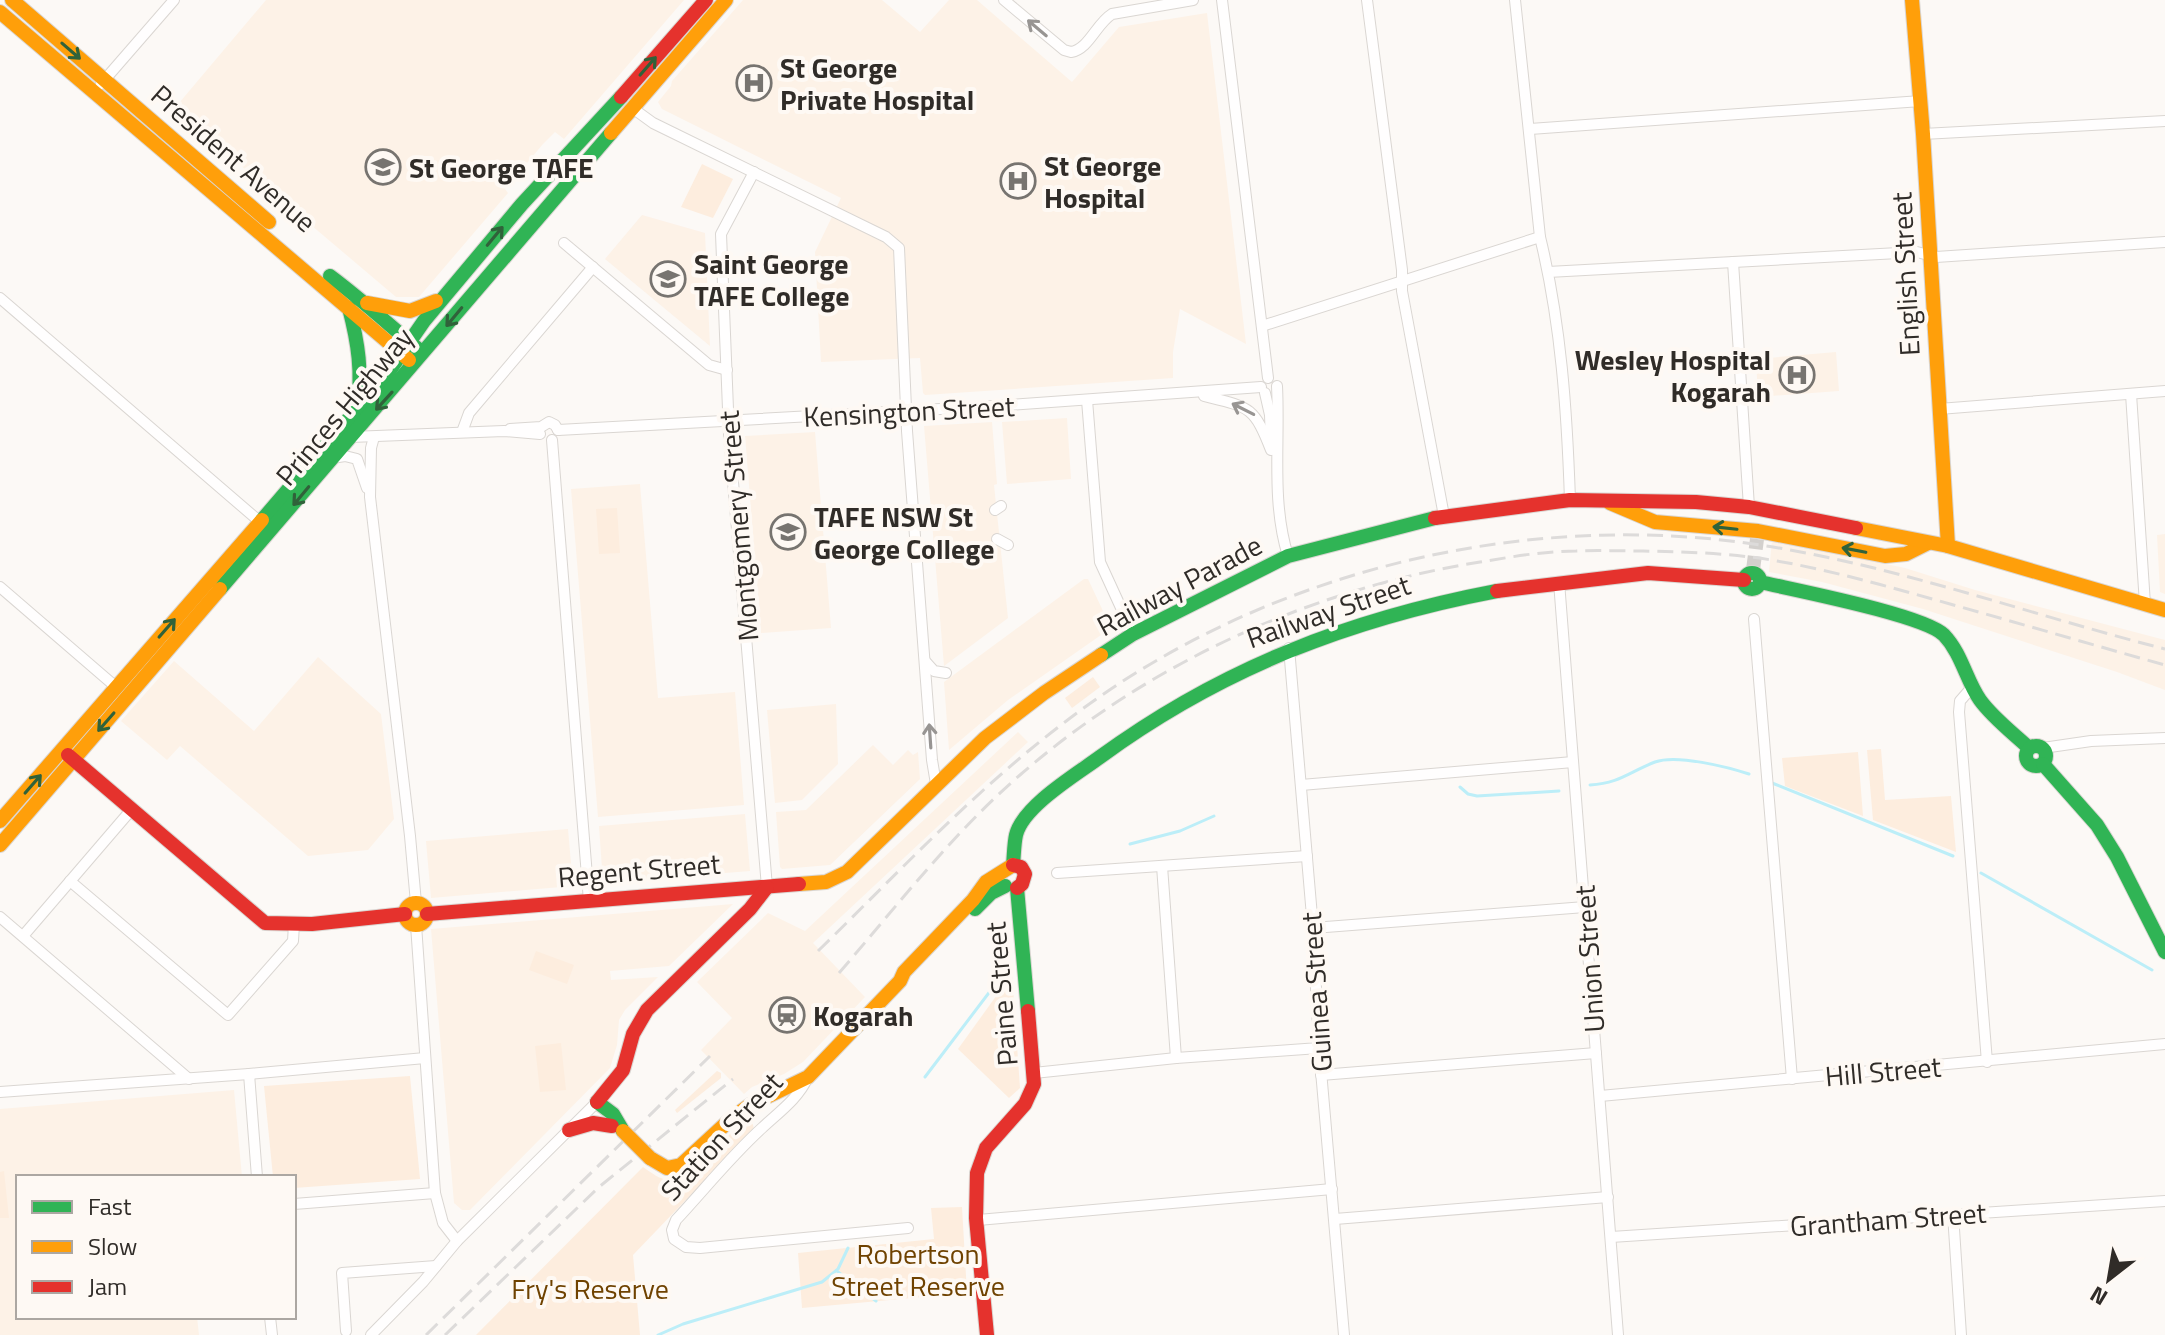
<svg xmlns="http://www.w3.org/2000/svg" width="2165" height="1335" font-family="'Titillium Web',sans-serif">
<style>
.built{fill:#fdf2e7}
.green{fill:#fdedde}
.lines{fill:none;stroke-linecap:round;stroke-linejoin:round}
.stream{stroke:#bceef8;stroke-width:3}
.secondary-tunnel{stroke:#d3d0cd;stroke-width:14;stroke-dasharray:14 7;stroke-linecap:butt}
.street-casing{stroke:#dad6d2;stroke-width:12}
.fast-casing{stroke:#dad6d2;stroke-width:16}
.slow-casing{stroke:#dad6d2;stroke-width:16}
.jam-casing{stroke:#dad6d2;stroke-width:16}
.street{stroke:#fffefe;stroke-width:10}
.fast{stroke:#30b455;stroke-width:14}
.slow{stroke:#ff9f0a;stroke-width:14}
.jam{stroke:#e5322d;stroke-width:14}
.rail{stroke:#dddbda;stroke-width:3;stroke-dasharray:16 8;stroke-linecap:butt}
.slow-bridge-casing{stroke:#dad6d2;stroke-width:16;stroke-linecap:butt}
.slow-bridge{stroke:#ff9f0a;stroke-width:14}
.oneway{stroke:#989593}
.oneway2{stroke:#30623a}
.labels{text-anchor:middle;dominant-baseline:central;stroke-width:8;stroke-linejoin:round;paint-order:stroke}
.poi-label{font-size:28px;font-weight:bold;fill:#302c28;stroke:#fef9f4;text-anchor:start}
.street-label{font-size:28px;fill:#302c28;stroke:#fef9f4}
.park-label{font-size:28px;fill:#6f4200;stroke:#fef9f4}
</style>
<rect width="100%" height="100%" fill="#fcf9f6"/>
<g class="built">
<path d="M 266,0 L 684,0 L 564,139 L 555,132 L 543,144 L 505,189 L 508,193 L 419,297 L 396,297 L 174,109 Z"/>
<path d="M 743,0 L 882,0 L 920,32 L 949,0 L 977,0 L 1072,82 L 1119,27 L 1207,13 L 1246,344 L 1180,309 L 1173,352 L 1173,378 L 925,395 L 923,393 L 920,358 L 821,362 L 815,252 L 841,198 L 662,109 L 658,102 L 671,86 L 672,81 Z"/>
<path d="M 642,215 L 705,233 L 710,346 L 605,259 Z"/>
<path d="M 1836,352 L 1839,391 L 1758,397 L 1756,359 Z"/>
<path d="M 1067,418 L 1071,479 L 1007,484 L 1002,422 Z"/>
<path d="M 992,422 L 997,484 L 994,485 L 1008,618 L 944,666 L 924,426 Z"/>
<path d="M 815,432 L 831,628 L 761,633 L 745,436 Z"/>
<path d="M 640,484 L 658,698 L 735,692 L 744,805 L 598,817 L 571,489 Z"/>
<path d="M 2165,534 L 2165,594 L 2160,592 L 2157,535 Z"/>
<path d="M 1772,540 L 1905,568 L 1975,590 L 2165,640 L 2165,690 L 2117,672 L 1923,609 L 1822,582 L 1769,572 Z"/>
<path d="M 1084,579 L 1088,579 L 1111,628 L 1008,700 L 949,750 L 944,682 Z"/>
<path d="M 318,657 L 381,714 L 394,819 L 368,850 L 308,856 L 180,746 L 167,760 L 121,721 L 174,661 L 254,731 Z"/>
<path d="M 836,704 L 838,764 L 802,800 L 775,803 L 767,710 Z"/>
<path d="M 1018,732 L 1028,742 L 813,943 L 865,997 L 803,1062 L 784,1074 L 752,1087 L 744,1094 L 701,1050 L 732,1018 L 697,982 L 768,913 L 805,931 Z"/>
<path d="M 873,745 L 893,765 L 908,750 L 913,755 L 918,752 L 920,779 L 830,865 L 782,869 L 780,867 L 776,812 L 806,810 Z"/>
<path d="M 745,814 L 750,871 L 603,883 L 599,826 Z"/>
<path d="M 568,829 L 573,886 L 431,898 L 426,841 Z"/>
<path d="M 733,904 L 669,966 L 610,971 L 611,980 L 658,977 L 625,1010 L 619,1020 L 617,1045 L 610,1068 L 470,1210 L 462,1210 L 454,1203 L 431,929 Z"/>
<path d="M 234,1090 L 242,1177 L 18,1177 L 18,1317 L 197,1317 L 199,1335 L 0,1335 L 0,1109 Z"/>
</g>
<g class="green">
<path d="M 702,164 L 733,179 L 713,218 L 681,207 Z"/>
<path d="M 617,508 L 620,553 L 599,554 L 596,509 Z"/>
<path d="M 1093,677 L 1100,687 L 1072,708 L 1065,698 Z"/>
<path d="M 1881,749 L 1885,800 L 1951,796 L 1956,852 L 1873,820 L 1867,750 Z"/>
<path d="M 1858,752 L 1863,816 L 1785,786 L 1782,758 Z"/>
<path d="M 536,951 L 574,965 L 567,984 L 529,970 Z"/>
<path d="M 1012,974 L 1020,1088 L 1009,1098 L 958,1049 Z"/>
<path d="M 561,1043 L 566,1090 L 540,1092 L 535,1046 Z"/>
<path d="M 717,1071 L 721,1073 L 721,1078 L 677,1113 L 675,1110 Z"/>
<path d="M 410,1076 L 420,1179 L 294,1188 L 294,1177 L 273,1177 L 264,1086 Z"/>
<path d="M 745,1118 L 752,1121 L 754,1129 L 633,1255 L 640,1335 L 476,1335 L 643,1167 C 652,1173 661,1181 672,1180 C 695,1177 728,1135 745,1118 Z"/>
<path d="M 4,1171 L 9,1218 L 0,1218 L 0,1172 Z"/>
<path d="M 962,1207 L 967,1293 L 802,1308 L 798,1253 L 934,1239 L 931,1208 Z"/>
</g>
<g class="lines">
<g class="stream">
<path d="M 1772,783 L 1953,856"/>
<path d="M 1590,785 C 1620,783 1629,772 1655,762 C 1677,754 1727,767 1749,774"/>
<path d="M 1460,787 L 1468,794 L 1477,796 L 1559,791"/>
<path d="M 1130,844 L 1180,831 L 1214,816"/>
<path d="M 1981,873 L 2152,970"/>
<path d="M 925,1077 L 1010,965"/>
<path d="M 838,1272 L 876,1301"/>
<path d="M 658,1335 L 683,1324 L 822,1282 L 838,1269 L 848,1248"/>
</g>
<path class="secondary-tunnel" d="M 1753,570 L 1757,539"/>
<defs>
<g id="street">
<path d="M 1004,0 L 1064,50 L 1071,52 C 1089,49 1096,24 1112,14 L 1193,0"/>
<path d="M 1222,0 L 1268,378"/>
<path d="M 1367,0 L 1402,270 L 1402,291 L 1444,516"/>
<path d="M 1515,0 L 1540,237 C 1561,323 1567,411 1570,500"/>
<path d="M 101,84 L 174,0"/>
<path d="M 631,107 L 653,123 L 886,237 L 899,248 L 907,431 L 932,760 L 936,784"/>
<path d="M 1530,129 L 1921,101"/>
<path d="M 1923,134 L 2165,121"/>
<path d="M 754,172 L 721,234 L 729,434 L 767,887"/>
<path d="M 564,243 L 709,365 L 727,370"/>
<path d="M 1733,262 L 1749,507"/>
<path d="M 1548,272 L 1917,252 L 1936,257 L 2165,242"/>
<path d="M 0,298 L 259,521"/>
<path d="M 1262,326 L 1540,237"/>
<path d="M 1277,386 C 1280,443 1271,501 1288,556"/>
<path d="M 1265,393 L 1270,415 L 1271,441"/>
<path d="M 2131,394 L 2145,604"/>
<path d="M 1204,396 C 1249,407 1254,406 1271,450"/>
<path d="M 1087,400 L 1100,562 L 1133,634"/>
<path d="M 1939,409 L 2165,391"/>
<path d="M 510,429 L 541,427 L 549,422 L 555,425 L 558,430"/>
<path d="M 558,430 L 995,406 L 1261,387"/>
<path d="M 462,432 L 469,413 L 593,267"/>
<path d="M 351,437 L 504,431 L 540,434"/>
<path d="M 374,437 L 371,448 L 370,497 L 410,836 L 416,903"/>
<path d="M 552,440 L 589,901"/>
<path d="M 332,458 L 345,456 L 357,459 L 367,488"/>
<path d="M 995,510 L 1001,506"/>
<path d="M 997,539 L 1008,545"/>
<path d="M 1559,582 L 1618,1335"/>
<path d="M 0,587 L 116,687"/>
<path d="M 1754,619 L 1792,1079"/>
<path d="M 1289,648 L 1313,928 L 1319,1048 L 1344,1335"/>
<path d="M 925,661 L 934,671 L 946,673"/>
<path d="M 1973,686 L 1960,701 L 1959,712 L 1987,1062"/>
<path d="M 2043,748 L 2091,741 L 2165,738"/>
<path d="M 1301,785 L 1573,762"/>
<path d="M 1162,866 L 1176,1058"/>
<path d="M 1057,873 L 1307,856"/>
<path d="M 70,881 L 228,1015 L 293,941 L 294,924"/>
<path d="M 0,917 L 189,1079"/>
<path d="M 416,925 L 435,1193 L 443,1223 L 457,1241"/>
<path d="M 1313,928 L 1585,907"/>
<path d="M 23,936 L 132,809"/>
<path d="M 1034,1073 L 1176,1058 L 1319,1048"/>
<path d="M 249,1074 L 257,1177"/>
<path d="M 1321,1075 L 1596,1053"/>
<path d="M 808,1077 C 798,1099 779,1112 762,1128 C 731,1156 704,1190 676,1220 L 672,1230 L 674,1239 L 686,1247 L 700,1248 L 908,1228"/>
<path d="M 0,1092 L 249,1074 L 425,1058"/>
<path d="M 1600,1096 L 2165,1044"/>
<path d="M 294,1204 L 435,1193"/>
<path d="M 1953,1214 L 1961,1335"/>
<path d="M 1335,1219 L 1608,1197"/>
<path d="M 978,1220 L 1332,1189"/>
<path d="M 1611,1237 L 2165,1201"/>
<path d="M 270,1317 L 272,1335"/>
<path d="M 346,1331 L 342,1273 L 436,1266"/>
<path d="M 371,1335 L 423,1282 L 457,1241 L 597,1102"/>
</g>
<g id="fast">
<path d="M 330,276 C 361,299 388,324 418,349"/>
<path d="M 349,308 C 358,342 363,374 357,409"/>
<path d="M 262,520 L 388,373 L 424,321 L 522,204 L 621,97"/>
<circle cx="1752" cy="581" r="8"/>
<path d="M 1760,582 C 1794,590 1924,615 1944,635 C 1962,654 1966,680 1980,700 C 1993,718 2013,733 2029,748"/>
<path d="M 220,589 L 611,133"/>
<path d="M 1101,655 L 1133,634 L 1288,556 L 1435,518"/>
<circle cx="2036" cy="756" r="10"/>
<path d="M 2043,764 L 2097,825 L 2117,857 L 2165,952"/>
<path d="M 1013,865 C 1014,855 1014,844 1016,835 C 1023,806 1077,774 1100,757 C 1222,668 1350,619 1497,591"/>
<path d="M 1017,888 L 1028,1011"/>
<path d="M 975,909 L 991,893 L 1005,886"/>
<path d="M 597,1102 L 613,1114 L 623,1131"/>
</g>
<g id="slow">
<path d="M 12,0 L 269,222"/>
<path d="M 1912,0 L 1923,134 L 1948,546"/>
<path d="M 0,12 L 409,360"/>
<path d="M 611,133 L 726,0"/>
<path d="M 367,303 L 410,311 L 436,301"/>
<path d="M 1610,503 L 1655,522 L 1758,531 L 1885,556 L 1906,554 L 1928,543"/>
<path d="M 1856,528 L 1948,546 L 2165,610"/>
<path d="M 0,821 L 262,520"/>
<path d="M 0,845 L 220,589"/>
<path d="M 799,884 L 826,882 L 847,872 L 985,738 L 1044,693 L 1101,655"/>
<circle cx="416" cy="914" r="11"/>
<path d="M 650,1158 L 667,1168 L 681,1165 L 732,1118 L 750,1105 L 808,1077 L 900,981 L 904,972 L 973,900 L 986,882 L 1013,865"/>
</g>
<g id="jam">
<path d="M 621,97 L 706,0"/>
<path d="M 1435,518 L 1570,500 L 1696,502 L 1749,507 L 1856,528"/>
<path d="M 1497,591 L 1648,573 L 1744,580"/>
<path d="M 68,755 L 265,923 L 312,924 L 405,914"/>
<path d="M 1013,865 L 1021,867 L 1025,874 L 1022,884 L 1017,888"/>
<path d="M 427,914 L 799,884"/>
<path d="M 597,1102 L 623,1070 L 633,1034 L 647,1010 L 750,909 L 767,887"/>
<path d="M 569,1130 L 593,1123 L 612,1126"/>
<path d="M 987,1335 L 976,1218 L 977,1173 L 986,1148 L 1025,1104 L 1034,1084 L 1028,1011"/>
</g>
</defs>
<use href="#street" class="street-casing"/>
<use href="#fast" class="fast-casing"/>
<use href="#slow" class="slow-casing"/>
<use href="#jam" class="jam-casing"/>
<use href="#street" class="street"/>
<use href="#fast" class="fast"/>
<use href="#slow" class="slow"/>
<use href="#jam" class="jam"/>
<g class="rail">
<path d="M 818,951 C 898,873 975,790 1065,722 C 1262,570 1529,506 1773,547 C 1906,569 2035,616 2165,649"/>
<path d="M 839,973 C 897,906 952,834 1020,775 C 1149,663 1311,589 1480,562 C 1511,557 1544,551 1576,551 C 1598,550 1621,551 1643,551 C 1688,552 1732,553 1777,561 C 1835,571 1893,588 1950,604 C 2022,624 2093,645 2165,665"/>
<path d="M 426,1335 L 710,1056"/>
<path d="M 445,1335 L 599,1187 L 733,1079"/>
</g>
<defs>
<path id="slow-bridge" d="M 623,1131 L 650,1158"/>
</defs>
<use href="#slow-bridge" class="slow-bridge-casing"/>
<use href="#slow-bridge" class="slow-bridge"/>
</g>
<defs><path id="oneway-shaft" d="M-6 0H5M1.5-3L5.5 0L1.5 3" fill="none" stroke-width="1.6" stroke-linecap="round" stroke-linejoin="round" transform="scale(2)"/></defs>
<g class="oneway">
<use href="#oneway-shaft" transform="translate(1037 28) rotate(-140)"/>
<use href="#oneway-shaft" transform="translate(1243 409) rotate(-153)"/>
<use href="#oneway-shaft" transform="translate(930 736) rotate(-94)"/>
</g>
<g class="oneway2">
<use href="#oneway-shaft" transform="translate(71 51) rotate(41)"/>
<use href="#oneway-shaft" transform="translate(648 66) rotate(-49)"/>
<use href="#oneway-shaft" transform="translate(495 236) rotate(-50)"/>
<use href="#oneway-shaft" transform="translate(454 317) rotate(130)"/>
<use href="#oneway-shaft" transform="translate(384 401) rotate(132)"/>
<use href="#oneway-shaft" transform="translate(301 496) rotate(130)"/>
<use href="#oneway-shaft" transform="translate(1725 528) rotate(-174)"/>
<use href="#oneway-shaft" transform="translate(1854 550) rotate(-169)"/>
<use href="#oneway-shaft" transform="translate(167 628) rotate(-49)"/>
<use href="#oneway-shaft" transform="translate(106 722) rotate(131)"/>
<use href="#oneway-shaft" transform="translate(33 784) rotate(-49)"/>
</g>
<defs>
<symbol id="hospital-ring" viewBox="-11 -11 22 22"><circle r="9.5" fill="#fef9f4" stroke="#777470" stroke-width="1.5"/><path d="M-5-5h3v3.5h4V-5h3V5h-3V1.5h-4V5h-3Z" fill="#777470"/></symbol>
<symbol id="university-ring" viewBox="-11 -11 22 22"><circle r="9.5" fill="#fef9f4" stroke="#777470" stroke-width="1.5"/><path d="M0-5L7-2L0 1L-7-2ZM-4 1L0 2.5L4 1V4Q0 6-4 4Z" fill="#777470"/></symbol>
<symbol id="station-ring" viewBox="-11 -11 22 22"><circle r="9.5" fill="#fef9f4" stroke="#777470" stroke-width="1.5"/><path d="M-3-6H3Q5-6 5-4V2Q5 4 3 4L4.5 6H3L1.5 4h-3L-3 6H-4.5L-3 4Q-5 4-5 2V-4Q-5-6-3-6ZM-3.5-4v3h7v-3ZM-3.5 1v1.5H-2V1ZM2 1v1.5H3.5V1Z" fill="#777470"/></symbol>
</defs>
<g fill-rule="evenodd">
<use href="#hospital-ring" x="734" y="63" width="40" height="40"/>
<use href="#university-ring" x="363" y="147" width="40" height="40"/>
<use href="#hospital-ring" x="998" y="161" width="40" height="40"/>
<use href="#university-ring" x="648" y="259" width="40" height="40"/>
<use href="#hospital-ring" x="1777" y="355" width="40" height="40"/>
<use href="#university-ring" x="768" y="512" width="40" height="40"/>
<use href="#station-ring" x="767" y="995" width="40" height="40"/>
</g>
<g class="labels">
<g class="poi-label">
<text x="780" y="67">St George<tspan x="780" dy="32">Private Hospital</tspan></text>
<text x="1044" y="165">St George<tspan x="1044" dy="32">Hospital</tspan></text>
<text x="409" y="167">St George TAFE</text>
<text x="694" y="263">Saint George<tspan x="694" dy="32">TAFE College</tspan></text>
<text x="1771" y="359" text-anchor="end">Wesley Hospital<tspan x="1771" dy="32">Kogarah</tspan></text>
<text x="814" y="516">TAFE NSW St<tspan x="814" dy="32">George College</tspan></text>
<text x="813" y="1015">Kogarah</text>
</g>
<g class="street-label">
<text transform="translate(234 158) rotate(41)">President Avenue</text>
<text transform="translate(1905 274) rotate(-93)">English Street</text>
<text transform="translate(344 406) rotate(-50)">Princes Highway</text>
<text transform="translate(909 411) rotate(-3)">Kensington Street</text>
<text transform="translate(738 526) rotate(-95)">Montgomery Street</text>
<text transform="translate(1179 585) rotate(-28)">Railway Parade</text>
<text transform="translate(1328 611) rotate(-19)">Railway Street</text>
<text transform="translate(639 870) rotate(-5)">Regent Street</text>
<text transform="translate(1589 959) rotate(-94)">Union Street</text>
<text transform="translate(1316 992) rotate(-94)">Guinea Street</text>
<text transform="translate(1001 994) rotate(-95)">Paine Street</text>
<text transform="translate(1883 1071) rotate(-5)">Hill Street</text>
<text transform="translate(721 1136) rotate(-47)">Station Street</text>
<text transform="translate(1888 1219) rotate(-4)">Grantham Street</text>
</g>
<g class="park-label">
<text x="918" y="1253">Robertson<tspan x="918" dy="32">Street Reserve</tspan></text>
<text x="590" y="1288">Fry's Reserve</text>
</g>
</g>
<rect x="16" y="1175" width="280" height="144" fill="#fef9f4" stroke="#aca7a2" stroke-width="2"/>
<rect x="32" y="1201" width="40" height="12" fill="#30b455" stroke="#aca7a2" stroke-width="2"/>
<text x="88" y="1215" font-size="24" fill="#302c28">Fast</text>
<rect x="32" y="1241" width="40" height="12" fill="#ff9f0a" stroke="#aca7a2" stroke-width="2"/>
<text x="88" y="1255" font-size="24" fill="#302c28">Slow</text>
<rect x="32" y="1281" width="40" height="12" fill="#e5322d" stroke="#aca7a2" stroke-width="2"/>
<text x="88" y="1295" font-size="24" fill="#302c28">Jam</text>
<g transform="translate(2109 1279) rotate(211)" stroke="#fef9f4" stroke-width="6" paint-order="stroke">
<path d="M0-6L14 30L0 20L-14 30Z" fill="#302c28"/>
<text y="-12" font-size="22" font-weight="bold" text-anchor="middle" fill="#302c28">N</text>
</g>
</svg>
